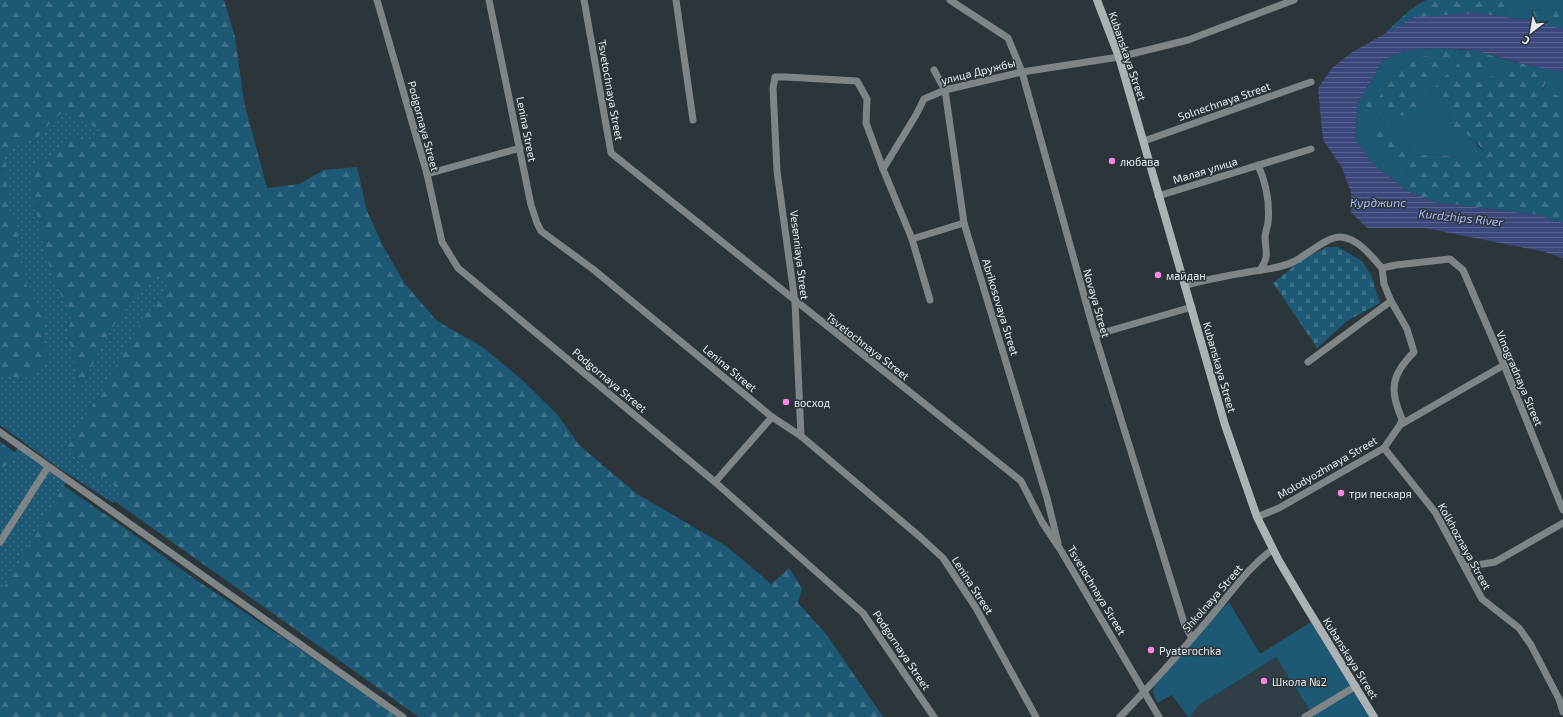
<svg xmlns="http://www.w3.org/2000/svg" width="1563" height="717" font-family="'Exo 2',sans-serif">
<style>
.built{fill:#303f47}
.green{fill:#1d5975}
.forest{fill:url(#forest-firs)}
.cemetery{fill:url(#cemetery-stones)}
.park{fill:url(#park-dots)}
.water{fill:url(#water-rules)}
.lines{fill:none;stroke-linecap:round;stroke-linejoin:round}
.street{stroke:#7f8586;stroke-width:7}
.secondary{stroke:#aab2b4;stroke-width:8}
.poi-dot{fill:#f987e8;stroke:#2c353a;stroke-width:1.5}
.labels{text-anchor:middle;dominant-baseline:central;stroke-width:3;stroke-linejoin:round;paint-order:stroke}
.street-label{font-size:11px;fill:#e7ecef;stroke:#2c353a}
.poi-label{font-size:11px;fill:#e7ecef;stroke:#2c353a;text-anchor:start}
.water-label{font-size:12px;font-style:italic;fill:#abbdff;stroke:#2c353a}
</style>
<defs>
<pattern id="forest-firs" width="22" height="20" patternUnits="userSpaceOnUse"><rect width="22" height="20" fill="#1d5975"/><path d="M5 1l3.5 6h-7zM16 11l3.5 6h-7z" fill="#3e7189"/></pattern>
<pattern id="cemetery-stones" width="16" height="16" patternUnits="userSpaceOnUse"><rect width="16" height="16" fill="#1d5975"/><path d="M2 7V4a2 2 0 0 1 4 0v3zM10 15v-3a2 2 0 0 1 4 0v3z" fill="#3e7189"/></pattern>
<pattern id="park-dots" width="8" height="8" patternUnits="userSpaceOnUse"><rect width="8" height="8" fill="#1d5975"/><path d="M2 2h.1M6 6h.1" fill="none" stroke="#3e7189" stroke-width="1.8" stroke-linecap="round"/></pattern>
<pattern id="water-rules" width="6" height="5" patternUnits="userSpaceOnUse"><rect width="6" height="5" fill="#3c477c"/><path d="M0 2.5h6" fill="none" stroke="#58628f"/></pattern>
</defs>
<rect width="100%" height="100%" fill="#2c353a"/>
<path class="built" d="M 1276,657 L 1314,717 L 1190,717 L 1199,705 Z"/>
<g class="green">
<path d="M 1508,0 L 1563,0 L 1563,10 L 1544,9 L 1527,10 L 1517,19 L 1505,17 Z"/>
<path d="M 1433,48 L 1426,56 L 1415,58 L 1404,68 L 1397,71 L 1378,99 L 1367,99 L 1418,106 L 1421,90 L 1438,70 L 1453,58 L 1455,49 L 1462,50 L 1460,62 L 1443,78 L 1430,93 L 1449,113 L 1453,127 L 1474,139 L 1478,146 L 1487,155 L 1478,159 L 1433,154 L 1415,156 L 1410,150 L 1406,140 L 1401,158 L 1411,183 L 1405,190 L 1374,165 L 1355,139 L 1358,102 L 1384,59 L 1407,50 Z"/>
<path d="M 1498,57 L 1508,60 C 1505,70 1488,78 1480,83 L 1475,76 C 1482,65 1489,65 1498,57 Z"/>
<path d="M 1555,70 L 1563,72 L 1563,97 L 1542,92 L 1547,80 Z"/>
<path d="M 1229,602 L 1260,654 L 1311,622 L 1369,717 L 1314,717 L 1276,657 L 1199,705 L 1190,717 L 1188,717 L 1172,695 L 1157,703 L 1153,692 L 1154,683 Z"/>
</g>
<g class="forest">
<path d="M 0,0 L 224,0 L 235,37 L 244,102 L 267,188 L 299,184 L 324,170 L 357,167 L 367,211 L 383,246 L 405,284 L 437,321 L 481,346 L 520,378 L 556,413 L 579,445 L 637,494 L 726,546 L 771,584 L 789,568 L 802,588 L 798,603 L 826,634 L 883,717 L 419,717 L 0,420 Z"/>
<path d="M 1426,0 L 1508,0 L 1505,17 L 1476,13 L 1385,33 L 1411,9 Z"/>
<path d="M 1544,9 L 1563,10 L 1563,29 L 1517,19 L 1527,10 Z"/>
<path d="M 1433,48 L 1455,49 L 1453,58 L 1438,70 L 1421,90 L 1418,106 L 1409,116 C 1393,114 1372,115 1362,102 L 1367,99 L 1378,99 L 1397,71 L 1404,68 L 1415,58 L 1426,56 Z"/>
<path d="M 1462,50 L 1474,50 L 1498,57 C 1490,65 1482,66 1475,76 L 1480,83 C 1489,77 1505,70 1508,60 L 1528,65 L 1555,70 L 1547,80 L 1542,91 L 1563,97 L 1563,223 L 1538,215 L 1434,202 L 1405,190 L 1411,183 L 1401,158 L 1389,162 L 1378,146 L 1377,133 L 1384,125 L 1393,128 L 1398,140 L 1406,140 L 1410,150 L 1415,156 L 1433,154 L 1478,159 L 1487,155 L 1474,139 L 1453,127 L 1449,113 L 1430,93 L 1443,78 L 1460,62 Z"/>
<path d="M 0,442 L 122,526 L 196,580 L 288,641 L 397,717 L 0,717 Z"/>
</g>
<path class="cemetery" d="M 1326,247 L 1338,247 L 1362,261 L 1371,275 L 1380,303 L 1347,321 L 1317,348 L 1273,283 L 1300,261 Z"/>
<g class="park">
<path d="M 64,111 L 79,121 L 102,129 L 95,141 L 69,137 L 55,154 L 38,163 L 31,175 L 33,198 L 45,252 L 56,285 L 71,314 L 69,337 L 76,371 L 75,400 L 109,332 L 130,304 L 148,288 L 156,273 L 170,281 L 159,303 L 148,312 L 138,327 L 100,394 L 64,449 L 121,491 L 113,503 L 56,466 L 0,425 L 0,376 L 9,376 L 20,378 L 34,377 L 48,358 L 43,336 L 46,315 L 28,290 L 18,253 L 18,228 L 8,207 L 5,157 L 16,144 L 38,137 L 50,123 Z"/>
<path d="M 18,448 L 66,482 L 0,594 L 0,473 Z"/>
</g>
<path class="water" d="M 1476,13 L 1527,20 L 1563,29 L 1563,72 L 1528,65 L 1474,50 L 1433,48 L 1407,50 L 1384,59 L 1358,102 L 1355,139 L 1374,165 L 1405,190 L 1434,202 L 1538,215 L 1563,223 L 1563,258 L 1545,252 L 1425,228 L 1367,228 L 1351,212 L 1351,192 L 1341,166 L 1323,140 L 1318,88 L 1331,69 L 1351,53 L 1414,17 Z"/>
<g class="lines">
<g class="street">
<path d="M 377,0 L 427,174 L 442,242 L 458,268 L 715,482 L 863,613 L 934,717"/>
<path d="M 489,0 L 531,205 L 537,223 L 541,231 L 594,270 L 772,417 L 801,436 L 919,536 L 943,558 L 976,608 L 1036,717"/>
<path d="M 584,0 L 611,153 L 1021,481 L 1042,522 L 1060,549 L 1159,717"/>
<path d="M 676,0 L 693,120"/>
<path d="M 950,0 L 1008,38 L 1022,72 L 1095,335 L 1185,626 L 1192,638"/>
<path d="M 934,70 L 945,90 L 964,223 L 1047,498 L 1058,543"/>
<path d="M 1144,141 L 1311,82"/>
<path d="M 1258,165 C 1266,183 1270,203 1268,223 C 1267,228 1265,233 1265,238 C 1266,253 1269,257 1260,270"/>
<path d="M 883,169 L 916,115 L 924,99 L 945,90 L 1022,72 L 1119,57 L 1188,40 L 1294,0"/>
<path d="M 427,174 L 520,148"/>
<path d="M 1158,196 L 1311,149"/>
<path d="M 912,239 L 964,223"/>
<path d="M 1382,268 L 1384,284 L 1391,301"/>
<path d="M 1186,285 C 1208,279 1231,275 1254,271 C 1268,269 1281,268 1293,262 C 1306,256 1327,236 1341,237 C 1359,239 1371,256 1382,268 L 1396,265 L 1450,259 L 1463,270 L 1504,365 L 1563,510"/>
<path d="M 1095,335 L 1192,307"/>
<path d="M 1308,362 L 1391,301 L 1407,329 L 1414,352 C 1391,375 1389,390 1402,419 L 1400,425"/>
<path d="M 0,432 L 403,717"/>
<path d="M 801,436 L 795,302 L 777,171 L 773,88 L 775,77 L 786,77 L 857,81 L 867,99 L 866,123 L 883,169 L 912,239 L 930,300"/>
<path d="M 1384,448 L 1435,512 L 1482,599 L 1519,628 L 1531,645 L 1559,699 L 1563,712"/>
<path d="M 715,482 L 772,417"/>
<path d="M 1257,517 L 1279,508 L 1384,448 L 1400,425 L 1504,365"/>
<path d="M 0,542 L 48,467"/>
<path d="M 1465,567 L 1495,562 L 1563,523"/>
<path d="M 1120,717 C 1150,686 1179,654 1207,621 C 1228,597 1247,568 1273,549"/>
<path d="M 1305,717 L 1356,686"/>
</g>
<path class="secondary" d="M 1097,0 L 1119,57 L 1225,425 L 1257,517 L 1279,561 L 1304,603 L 1374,717"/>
</g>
<g class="poi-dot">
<circle cx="1112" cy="161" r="4"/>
<circle cx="1158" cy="275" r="4"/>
<circle cx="786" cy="402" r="4"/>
<circle cx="1341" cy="493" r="4"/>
<circle cx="1151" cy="650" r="4"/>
<circle cx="1264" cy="681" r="4"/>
</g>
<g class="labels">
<g class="street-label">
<text transform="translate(1128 56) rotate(71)">Kubanskaya Street</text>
<text transform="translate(978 71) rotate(-14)">улица Дружбы</text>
<text transform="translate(611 90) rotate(80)">Tsvetochnaya Street</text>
<text transform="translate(1224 101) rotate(-19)">Solnechnaya Street</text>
<text transform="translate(424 126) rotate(75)">Podgornaya Street</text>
<text transform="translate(527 129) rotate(79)">Lenina Street</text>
<text transform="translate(1205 170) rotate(-17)">Малая улица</text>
<text transform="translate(800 255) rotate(83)">Vesenniaya Street</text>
<text transform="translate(1097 303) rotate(74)">Novaya Street</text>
<text transform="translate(1001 307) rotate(73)">Abrikosovaya Street</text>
<text transform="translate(868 346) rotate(38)">Tsvetochnaya Street</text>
<text transform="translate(1220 367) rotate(74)">Kubanskaya Street</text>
<text transform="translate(730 368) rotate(40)">Lenina Street</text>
<text transform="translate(1520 378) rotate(67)">Vinogradnaya Street</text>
<text transform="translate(610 380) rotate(40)">Podgornaya Street</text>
<text transform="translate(1327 467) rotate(-30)">Molodyozhnaya Street</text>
<text transform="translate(1465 546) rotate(61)">Kolkhoznaya Street</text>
<text transform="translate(973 585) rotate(57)">Lenina Street</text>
<text transform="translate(1097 590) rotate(59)">Tsvetochnaya Street</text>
<text transform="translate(1212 598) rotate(-49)">Shkolnaya Street</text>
<text transform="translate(902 650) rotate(56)">Podgornaya Street</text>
<text transform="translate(1351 658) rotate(58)">Kubanskaya Street</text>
</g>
<g class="poi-label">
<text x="1120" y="161">любава</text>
<text x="1166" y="275">майдан</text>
<text x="794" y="402">восход</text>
<text x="1349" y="493">три пескаря</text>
<text x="1159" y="650">Pyaterochka</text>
<text x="1272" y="681">Школа №2</text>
</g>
<g class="water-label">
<text x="1378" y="202">Курджипс</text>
<text transform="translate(1461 217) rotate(6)">Kurdzhips River</text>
</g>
</g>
<g transform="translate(1531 32) rotate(211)" stroke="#2c353a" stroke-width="3" paint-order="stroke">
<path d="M0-3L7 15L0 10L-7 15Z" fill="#e7ecef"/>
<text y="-6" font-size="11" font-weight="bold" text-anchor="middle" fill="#e7ecef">С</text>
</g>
</svg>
